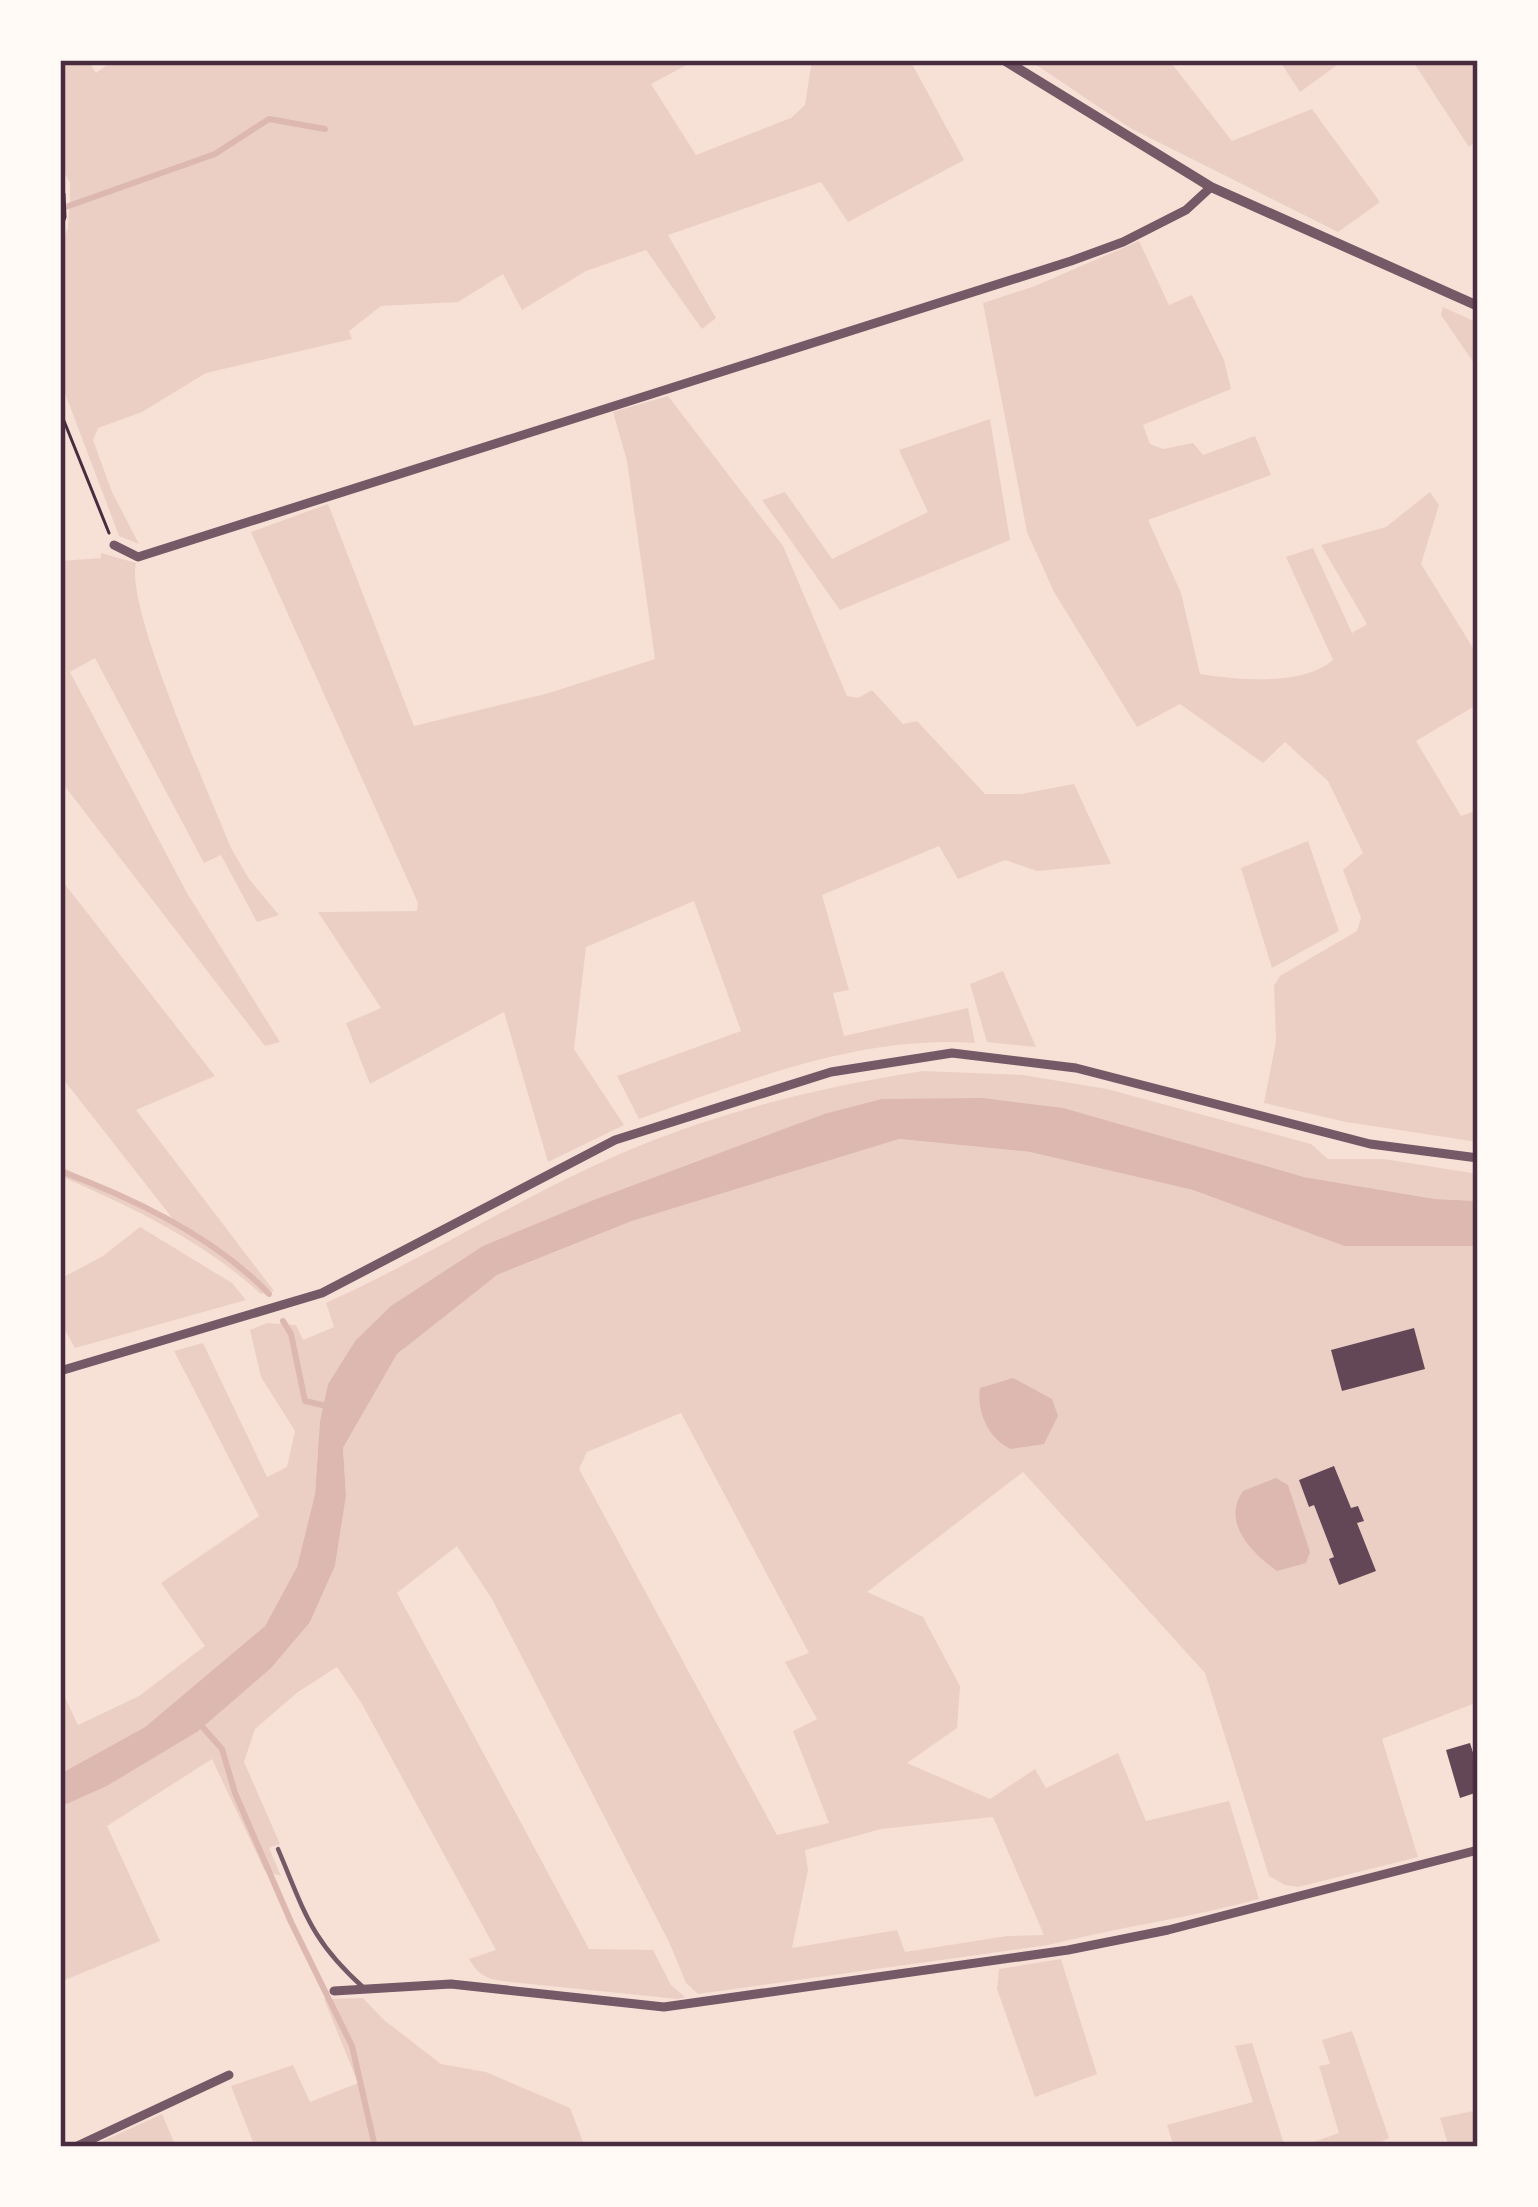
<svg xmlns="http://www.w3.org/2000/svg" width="1538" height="2207" font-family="'Sofia Sans Condensed',sans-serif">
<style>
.green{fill:#ebcfc5;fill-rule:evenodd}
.water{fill:#dcb8b0}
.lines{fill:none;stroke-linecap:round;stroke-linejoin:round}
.stream{stroke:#dcb8b0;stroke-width:6}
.building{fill:#644757}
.path{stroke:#4a2c40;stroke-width:3}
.service{stroke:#755966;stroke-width:4.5}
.minor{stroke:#755966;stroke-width:9}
.tertiary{stroke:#755966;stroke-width:10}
.neatline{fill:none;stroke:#4a2c40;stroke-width:4.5}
</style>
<rect width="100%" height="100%" fill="#f7e1d7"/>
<g class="green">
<path d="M 60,60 L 88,60 L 96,73 L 114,60 L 696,60 L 651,84 L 696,155 L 791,118 L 805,105 L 811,66 L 808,60 L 910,60 L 964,160 L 848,222 L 821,182 L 668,235 L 716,318 L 702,329 L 646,250 L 586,271 L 522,310 L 503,274 L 458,302 L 381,306 L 349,331 L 352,339 L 206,373 L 142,412 L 98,428 L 93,440 L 112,492 L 139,544 L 119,536 L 60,380 L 60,245 L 68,228 L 70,197 L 70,183 L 60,165 Z"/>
<path d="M 1029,60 L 1169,60 L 1232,141 L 1312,109 L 1380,202 L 1338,232 L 1130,128 Z"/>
<path d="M 1279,60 L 1344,60 L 1300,92 Z"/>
<path d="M 1412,60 L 1478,60 L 1478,139 L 1469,147 Z"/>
<path d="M 1139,241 L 1169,305 L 1192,295 L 1224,360 L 1231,389 L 1143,425 L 1150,444 L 1163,449 L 1193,443 L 1203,455 L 1255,436 L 1271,475 L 1148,520 L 1181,593 L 1200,674 C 1238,680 1303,686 1333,660 L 1286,557 L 1313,548 L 1352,633 L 1367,624 L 1321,545 L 1386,527 L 1430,492 L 1439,505 L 1421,564 L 1478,656 L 1478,704 L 1416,741 L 1461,816 L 1478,810 L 1478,1142 L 1346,1122 L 1264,1103 L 1276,1041 L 1274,986 L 1280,976 L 1357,931 L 1361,918 L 1343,870 L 1363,853 L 1328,781 L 1285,742 L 1263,763 L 1180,704 L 1137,727 L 1054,592 L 1027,532 L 983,303 L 1035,286 Z"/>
<path d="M 1443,307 L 1478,323 L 1478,369 L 1441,315 Z"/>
<path d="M 668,396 L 783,546 L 847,696 L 858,698 L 872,690 L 903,724 L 917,721 L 985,794 L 1021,794 L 1074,784 L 1111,864 L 1037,871 L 1005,860 L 958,879 L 939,846 L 822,895 L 849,990 L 833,993 L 844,1036 L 968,1008 L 975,1043 C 860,1035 746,1081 639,1119 L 617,1076 L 741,1031 L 694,901 L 586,947 L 574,1049 L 624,1125 L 548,1162 L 504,1012 L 370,1084 L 346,1023 L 381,1008 L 318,912 L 417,911 L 418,903 L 251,532 L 328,504 L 414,726 L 549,693 L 655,659 L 627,461 L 613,412 Z"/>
<path d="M 990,419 L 1010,540 L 840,610 L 762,500 L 785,492 L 832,559 L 928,512 L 899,450 Z"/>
<path d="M 101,553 L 136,563 C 125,608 210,795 231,848 L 249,879 L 279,915 L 257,922 L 221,855 L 204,863 L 95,658 L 70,672 L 187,893 L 280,1042 L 265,1046 L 60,780 L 60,561 L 101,558 Z"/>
<path d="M 1308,841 L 1339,931 L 1272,968 L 1241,868 Z"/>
<path d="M 60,878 L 215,1076 L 136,1110 L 274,1291 L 261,1294 C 203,1241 132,1207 60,1176 L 60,1166 L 173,1219 L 60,1075 Z"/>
<path d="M 1003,971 L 1036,1047 L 987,1042 L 970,984 Z"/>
<path d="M 923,1071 L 1023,1075 L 1107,1089 L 1311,1144 L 1328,1159 L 1384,1159 L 1478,1174 L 1478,1201 L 1435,1199 L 1304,1177 L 1211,1153 L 824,1114 L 596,1199 L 355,1341 L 328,1384 L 320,1421 L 315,1494 L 297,1567 L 265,1626 L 145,1727 L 60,1774 L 60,1687 L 78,1725 L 139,1696 L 205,1646 L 161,1583 L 259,1516 L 174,1351 L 203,1343 L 267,1477 L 287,1467 L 295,1431 L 261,1377 L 250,1330 L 267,1323 L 296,1325 L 303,1340 L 334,1327 L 326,1303 C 432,1255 531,1190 639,1146 C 729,1109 827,1086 923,1071 Z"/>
<path d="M 898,1139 L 1030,1152 L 1193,1190 L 1344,1246 L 1478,1246 L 1478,1702 L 1382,1739 L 1418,1857 L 1298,1887 L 1285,1885 L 1269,1876 L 1205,1673 L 1023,1472 L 867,1592 L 923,1617 L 960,1686 L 957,1728 L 907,1763 L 990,1799 L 1035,1769 L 1046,1788 L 1118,1753 L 1146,1821 L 1229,1801 L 1259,1899 C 1189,1918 1119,1927 1048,1945 L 698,1994 L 686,1983 L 670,1944 L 492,1599 L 457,1546 L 397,1593 L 589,1949 L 653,1950 L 671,1985 L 685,1997 L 678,1999 L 510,1982 C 489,1979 480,1978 469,1959 L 496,1950 L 362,1704 L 337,1667 L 298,1692 L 255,1729 L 244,1762 L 280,1844 L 269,1848 L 281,1876 L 265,1871 L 212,1759 L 107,1826 L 160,1941 L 60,1982 L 60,1807 L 107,1786 L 197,1732 L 310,1622 L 335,1566 L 346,1496 L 343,1448 L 397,1354 L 451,1309 L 497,1275 L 632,1221 ZM 681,1413 L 809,1653 L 785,1662 L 817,1719 L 793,1731 L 829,1823 L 777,1835 L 579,1469 L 587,1452 ZM 993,1817 L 1044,1935 L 1007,1936 L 905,1952 L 897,1930 L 792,1948 L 808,1870 L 805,1850 L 881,1829 Z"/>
<path d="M 140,1227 L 232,1283 L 246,1300 L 75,1348 L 60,1321 L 60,1279 L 103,1256 Z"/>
<path d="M 1061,1959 L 1097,2074 L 1035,2097 L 997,1989 L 999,1969 Z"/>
<path d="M 363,1998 L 384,2020 L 441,2064 L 486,2072 L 570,2108 L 585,2147 L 255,2147 L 231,2086 L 293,2065 L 310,2102 L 358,2083 L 324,1999 Z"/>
<path d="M 1352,2031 L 1389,2138 L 1372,2147 L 1299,2147 L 1339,2133 L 1319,2066 L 1330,2064 L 1322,2040 Z"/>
<path d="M 1252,2043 L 1285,2147 L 1174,2147 L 1167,2125 L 1253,2102 L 1235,2046 Z"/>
<path d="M 1478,2110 L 1478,2147 L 1449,2147 L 1440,2118 Z"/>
<path d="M 162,2114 L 176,2147 L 90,2147 Z"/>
</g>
<g class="water">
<path d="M 983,1098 L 1063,1108 L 1304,1177 L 1435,1199 L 1478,1201 L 1478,1246 L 1344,1246 L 1193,1190 L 1030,1152 L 899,1139 L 632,1221 L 497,1275 L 397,1354 L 343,1448 L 346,1496 L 335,1566 L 310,1622 L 271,1668 L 197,1732 L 107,1786 L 60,1807 L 60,1774 L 145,1727 L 265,1626 L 297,1567 L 315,1494 L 320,1421 L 328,1384 L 355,1341 L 391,1306 L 483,1246 L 596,1199 L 824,1114 L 882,1099 Z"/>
<path d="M 1013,1378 L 1052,1399 L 1058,1416 L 1044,1444 L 1011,1449 C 989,1440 976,1411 980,1388 Z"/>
<path d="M 1276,1478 L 1288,1485 L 1310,1552 L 1306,1563 L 1277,1571 C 1252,1553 1221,1523 1243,1491 Z"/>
</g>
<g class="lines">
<g class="stream">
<path d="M 60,209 L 215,154 L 269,119 L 325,129"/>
<path d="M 60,1171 C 133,1198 215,1237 269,1294"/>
<path d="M 283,1321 L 291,1334 L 305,1401 L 331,1407"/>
<path d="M 198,1722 L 222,1749 L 235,1793 L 291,1922 L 352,2046 L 375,2147"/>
</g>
</g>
<g class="building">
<path d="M 1414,1328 L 1425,1369 L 1342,1391 L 1331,1350 Z"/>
<path d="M 1334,1466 L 1351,1508 L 1358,1506 L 1364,1521 L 1357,1523 L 1376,1571 L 1339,1585 L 1329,1559 L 1334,1557 L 1314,1505 L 1309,1507 L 1299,1480 Z"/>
<path d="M 1470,1743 L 1478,1769 L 1478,1792 L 1460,1798 L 1446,1750 Z"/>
</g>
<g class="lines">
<g class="path">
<path d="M 60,189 L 64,194 L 65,217 L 60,231"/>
<path d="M 60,411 L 109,533"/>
</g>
<path class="service" d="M 278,1849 C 305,1913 311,1941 365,1989"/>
<g class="minor">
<path d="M 114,545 L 138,557 L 1071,261 L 1123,242 L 1186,210 L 1211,187"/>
<path d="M 60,1371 L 322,1293 L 615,1140 L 831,1072 L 952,1053 L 1076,1068 L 1370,1144 L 1478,1158"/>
<path d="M 334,1991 L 451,1984 L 664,2007 L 1068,1950 L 1168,1930 L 1478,1850"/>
<path d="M 75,2147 L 229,2075"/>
</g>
<path class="tertiary" d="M 1004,60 L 1211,187 L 1478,306"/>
</g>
<rect width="1538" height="2207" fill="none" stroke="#fffaf5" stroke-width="126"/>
<rect x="63" y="63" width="1412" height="2081" class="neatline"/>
</svg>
